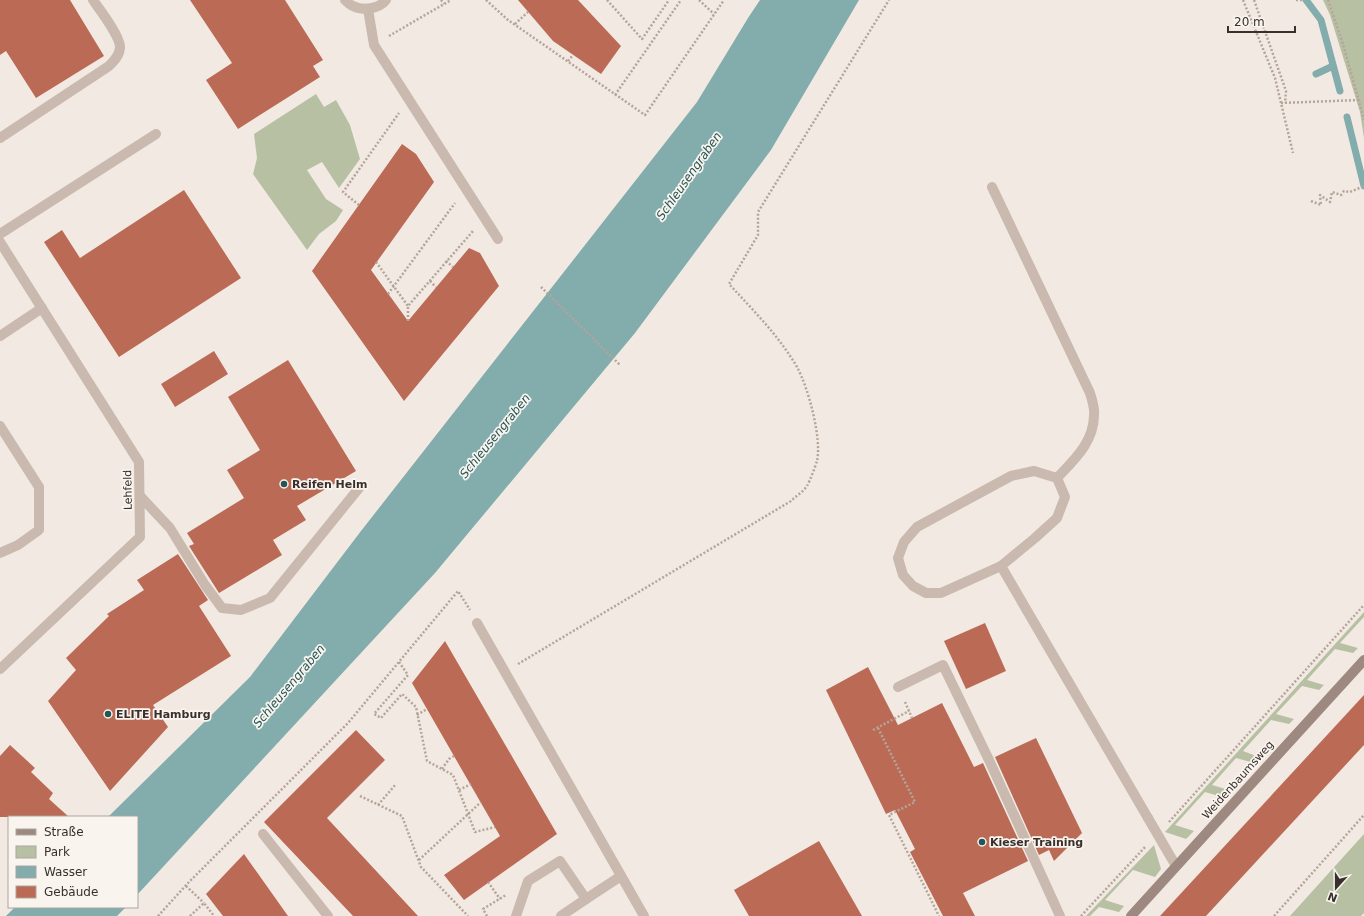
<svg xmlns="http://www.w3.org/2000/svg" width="1364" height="916" font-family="'DejaVu Sans',sans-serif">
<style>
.green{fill:#b7c0a3}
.water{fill:#83acac}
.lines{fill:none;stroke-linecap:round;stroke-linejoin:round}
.stream{stroke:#83acac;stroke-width:7}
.building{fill:#bb6a56}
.path{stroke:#b5a499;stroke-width:2.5;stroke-dasharray:2 2;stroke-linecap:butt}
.lane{stroke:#c9b9ae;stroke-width:10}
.street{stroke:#c9b9ae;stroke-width:10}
.secondary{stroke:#9d8980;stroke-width:10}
.poi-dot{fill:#255657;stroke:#f9f4ee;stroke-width:1.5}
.labels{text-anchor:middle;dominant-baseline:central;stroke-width:3.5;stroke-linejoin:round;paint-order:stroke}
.poi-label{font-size:11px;font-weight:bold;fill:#392f2c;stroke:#f9f4ee;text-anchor:start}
.street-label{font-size:11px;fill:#392f2c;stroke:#f9f4ee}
.water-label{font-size:12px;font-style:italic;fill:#255657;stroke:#f9f4ee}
</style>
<rect width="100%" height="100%" fill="#f2eae2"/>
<g class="green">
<path d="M 1323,0 L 1364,0 L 1364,138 L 1360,112 L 1330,15 Z"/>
<path d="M 316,94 L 324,107 L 336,100 L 350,125 L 360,159 L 339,188 L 322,162 L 307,170 L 326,199 L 343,210 L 336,221 L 319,234 L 307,250 L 253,174 L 257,158 L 254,134 Z"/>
<path d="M 1364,612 L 1364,617 L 1340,643 L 1358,648 L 1353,653 L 1335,649 L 1307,680 L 1324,685 L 1319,690 L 1302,686 L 1276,714 L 1294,719 L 1289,724 L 1271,720 L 1243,751 L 1259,757 L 1254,763 L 1236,758 L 1212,785 L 1229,790 L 1222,797 L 1205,792 L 1175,825 L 1194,831 L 1186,839 L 1165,832 Z"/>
<path d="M 1364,834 L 1364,913 L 1361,916 L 1290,916 Z"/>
<path d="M 1154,845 L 1161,869 L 1155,877 L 1133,870 L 1105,900 L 1124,906 L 1119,912 L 1099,907 L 1090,916 L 1086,916 Z"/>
</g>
<g class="water">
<path d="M 760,0 L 859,0 L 771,150 L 635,333 L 435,573 L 137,895 L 137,817 L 108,817 L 250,677 L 361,531 L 697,102 L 748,18 Z"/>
<path d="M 15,907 L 126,907 L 117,916 L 6,916 Z"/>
</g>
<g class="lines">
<g class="stream">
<path d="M 1306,0 L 1321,20 L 1340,91"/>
<path d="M 1316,74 L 1333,66"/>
<path d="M 1347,117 L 1364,186"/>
</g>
</g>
<g class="building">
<path d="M 0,0 L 70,0 L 104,56 L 36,98 L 6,51 L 0,55 Z"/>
<path d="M 190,0 L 285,0 L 323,60 L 313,66 L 320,77 L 238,129 L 206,80 L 232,63 Z"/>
<path d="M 518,0 L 578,0 L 621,46 L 601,74 L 553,41 Z"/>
<path d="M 402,144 L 416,154 L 434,182 L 371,270 L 408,321 L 469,248 L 480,253 L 499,286 L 404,401 L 312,271 Z"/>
<path d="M 184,190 L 241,278 L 119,357 L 44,242 L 62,230 L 80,258 Z"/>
<path d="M 214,351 L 228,374 L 175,407 L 161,384 Z"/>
<path d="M 288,360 L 356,471 L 297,506 L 306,520 L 273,540 L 282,555 L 219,593 L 189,546 L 194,544 L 187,533 L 244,498 L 227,470 L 260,450 L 228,397 Z"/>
<path d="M 178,554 L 208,600 L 199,606 L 231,656 L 153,705 L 168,727 L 110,791 L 48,701 L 76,670 L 66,658 L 109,616 L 107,614 L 144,590 L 137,580 Z"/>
<path d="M 985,623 L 1006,671 L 966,689 L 944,641 Z"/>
<path d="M 445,641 L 557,834 L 464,900 L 444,875 L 500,836 L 412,683 Z"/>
<path d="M 868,667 L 898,725 L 942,703 L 974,767 L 983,763 L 1028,861 L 963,893 L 975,916 L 943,916 L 910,852 L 915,849 L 895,810 L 886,814 L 826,690 Z"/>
<path d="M 1364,695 L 1364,745 L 1206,916 L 1160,916 Z"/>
<path d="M 356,730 L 385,760 L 327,818 L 418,916 L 353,916 L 264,822 Z"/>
<path d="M 1036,738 L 1082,833 L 1054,861 L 1049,850 L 1039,855 L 995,757 Z"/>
<path d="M 10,745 L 35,768 L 31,772 L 53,793 L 49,799 L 69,817 L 0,817 L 0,756 Z"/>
<path d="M 819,841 L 862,916 L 749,916 L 734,890 Z"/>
<path d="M 244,854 L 288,916 L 223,916 L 206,894 Z"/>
</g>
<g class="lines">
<g class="path">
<path d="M 441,0 L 444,4"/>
<path d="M 486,0 L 508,20 L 645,115 L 724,0"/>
<path d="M 607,0 L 642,39 L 669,0"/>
<path d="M 699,0 L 714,14"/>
<path d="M 1243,0 L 1275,78 L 1293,153"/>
<path d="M 1254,0 L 1286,91 L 1285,103"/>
<path d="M 1296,0 L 1303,0"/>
<path d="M 1328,0 L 1343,44 L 1364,120"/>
<path d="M 515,24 L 528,12"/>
<path d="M 389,36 L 451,0"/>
<path d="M 568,61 L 573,55"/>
<path d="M 615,95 L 681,0"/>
<path d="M 1281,103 L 1359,100"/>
<path d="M 1311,201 L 1321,205 L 1320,195 L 1330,202 L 1332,192 L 1341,195 L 1344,191 L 1350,192 L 1364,186"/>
<path d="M 359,205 L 343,192 L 399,113"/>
<path d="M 446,261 L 453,267"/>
<path d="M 376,262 L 408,306"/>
<path d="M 430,281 L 436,287"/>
<path d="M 541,287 L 620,365"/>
<path d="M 388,294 L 455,203"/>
<path d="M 408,321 L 408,306 L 473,231"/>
<path d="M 399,662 L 408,675 L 374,714 L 381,718 L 402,694 L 416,707 L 427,761 L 453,775 L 475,832 L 495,827"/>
<path d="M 518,664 L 791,501 C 796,496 803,492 807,486 C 810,481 815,467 817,461 C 822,438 808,387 797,367 C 779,336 753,310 729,284 L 758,235 L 758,212 L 889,0"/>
<path d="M 905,702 L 912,718"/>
<path d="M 417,715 L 427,709"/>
<path d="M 878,728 L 915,802 L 889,815 L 939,916"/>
<path d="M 873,730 L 909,711"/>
<path d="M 442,769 L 449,759 L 454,756"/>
<path d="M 459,790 L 471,784"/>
<path d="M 360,796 L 402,816 L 421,867 L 468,916"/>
<path d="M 378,805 L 396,784"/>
<path d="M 1169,822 L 1364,605"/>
<path d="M 419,860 L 481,802"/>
<path d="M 488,882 L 500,899"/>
<path d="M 186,886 L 204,903"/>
<path d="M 158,916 L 189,882 L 348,723 L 458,591 L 470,610"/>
<path d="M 190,916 L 204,903 L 214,916"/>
<path d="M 487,916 L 483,909 L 506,895"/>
<path d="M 1081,916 L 1146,846"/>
<path d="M 1274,916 L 1364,815"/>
</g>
<g class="lane">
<path d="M 368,9 L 374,45 L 498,239"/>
<path d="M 0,138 L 109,66 C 114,61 120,55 120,47 C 120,36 100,10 93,0"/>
<path d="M 992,187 L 1090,393 C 1092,400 1095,408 1094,415 C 1094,442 1074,460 1057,478"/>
<path d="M 0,234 L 156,134"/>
<path d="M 0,336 L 42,308"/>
<path d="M 0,426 L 39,487 L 39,530 L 18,545 L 0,553"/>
<path d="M 1034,471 L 1057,478 L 1065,497 L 1057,518 L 1035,538 L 1001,566 L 941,593 L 926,593 L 913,586 L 903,575 L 898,558 L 904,542 L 917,527 L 1011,476 Z"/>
<path d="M 140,496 L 170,528 L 205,585 L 222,608 L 241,610 L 270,598 L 359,488"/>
<path d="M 1001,566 L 1148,818"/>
<path d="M 477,623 L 644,916"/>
<path d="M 898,687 L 943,665 L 989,760 L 1060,916"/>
<path d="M 263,834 L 328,916"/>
<path d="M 586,899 L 621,876"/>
</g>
<g class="street">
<path d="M 345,0 C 347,2 350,5 353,6 C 363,11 379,9 386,0"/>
<path d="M 0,242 L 139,462 L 140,537 L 0,669"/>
<path d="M 1148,818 L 1176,866"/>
<path d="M 516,916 L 528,881 L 560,861 L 586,899 L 561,916"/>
</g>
<path class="secondary" d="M 1131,916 L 1364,660"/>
</g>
<g class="poi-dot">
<circle cx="284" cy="484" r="4"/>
<circle cx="108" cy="714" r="4"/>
<circle cx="982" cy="842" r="4"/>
</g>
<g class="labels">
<g class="poi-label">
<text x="292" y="484">Reifen Helm</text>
<text x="116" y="714">ELITE Hamburg</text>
<text x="990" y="842">Kieser Training</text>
</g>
<g class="street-label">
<text transform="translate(128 490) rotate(-91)">Lehfeld</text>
<text transform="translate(1238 780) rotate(-48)">Weidenbaumsweg</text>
</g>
<g class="water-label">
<text transform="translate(689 176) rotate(-55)">Schleusengraben</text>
<text transform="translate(495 436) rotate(-51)">Schleusengraben</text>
<text transform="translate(289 686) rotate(-50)">Schleusengraben</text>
</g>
</g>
<rect x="8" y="816" width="130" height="92" fill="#f9f4ee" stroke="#aca5a0"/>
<rect x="16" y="829" width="20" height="6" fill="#9d8980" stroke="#aca5a0"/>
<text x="44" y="836" font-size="12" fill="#392f2c">Straße</text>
<rect x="16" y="846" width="20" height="12" fill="#b7c0a3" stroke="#aca5a0"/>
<text x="44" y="856" font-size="12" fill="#392f2c">Park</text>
<rect x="16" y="866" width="20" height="12" fill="#83acac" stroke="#aca5a0"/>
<text x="44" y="876" font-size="12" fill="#392f2c">Wasser</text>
<rect x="16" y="886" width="20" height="12" fill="#bb6a56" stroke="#aca5a0"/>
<text x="44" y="896" font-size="12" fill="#392f2c">Gebäude</text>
<g transform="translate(1336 888) rotate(201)" stroke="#f9f4ee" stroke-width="3" paint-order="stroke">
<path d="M0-3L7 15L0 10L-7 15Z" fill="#392f2c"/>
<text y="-6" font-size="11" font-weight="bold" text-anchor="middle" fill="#392f2c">N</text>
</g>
<path d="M1228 26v6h67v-6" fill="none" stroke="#392f2c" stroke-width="2"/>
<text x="1234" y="26" font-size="12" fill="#392f2c" stroke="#f9f4ee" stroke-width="3" paint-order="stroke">20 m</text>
</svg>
